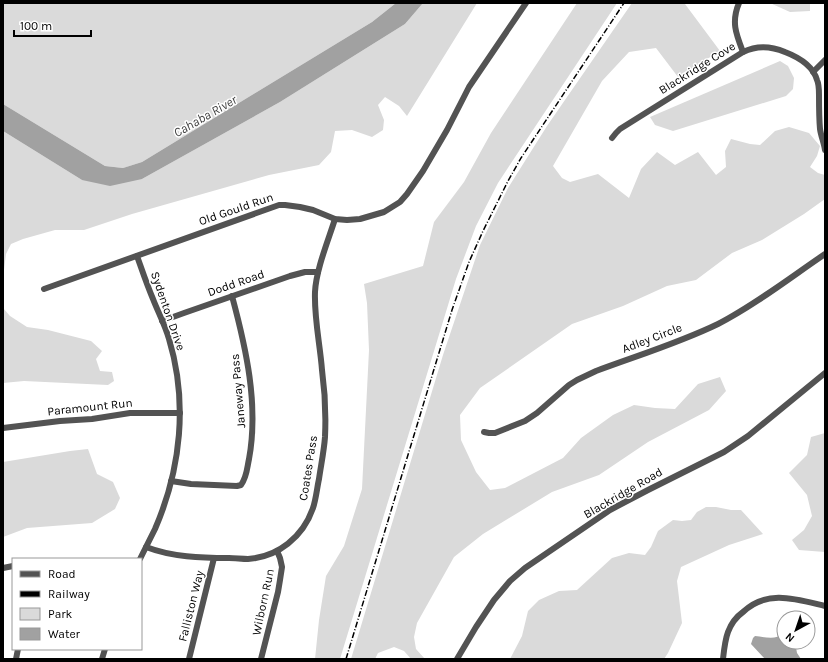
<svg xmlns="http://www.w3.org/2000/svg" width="828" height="662" font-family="Karla,sans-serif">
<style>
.green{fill:#dadada}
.water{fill:#a1a1a1}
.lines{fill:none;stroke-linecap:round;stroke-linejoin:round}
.minor{stroke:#535353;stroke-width:6}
.rail{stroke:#000;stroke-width:1.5;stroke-dasharray:6 2 1 2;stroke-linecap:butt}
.labels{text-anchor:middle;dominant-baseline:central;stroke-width:3;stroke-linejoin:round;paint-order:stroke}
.street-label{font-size:12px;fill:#000;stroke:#fff}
.water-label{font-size:13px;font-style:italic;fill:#424242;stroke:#fff}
</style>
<rect width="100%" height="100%" fill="#fff"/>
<g class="green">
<path d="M 3,3 L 396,3 L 372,22 L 142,162 L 123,168 L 105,166 L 3,104 Z"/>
<path d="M 423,3 L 477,3 L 407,116 L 399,106 L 385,97 L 378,105 L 384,120 L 383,130 L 372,137 L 352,130 L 335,131 L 331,152 L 319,165 L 269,175 L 132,214 L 84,230 L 55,230 L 23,239 L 11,244 L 6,254 L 3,278 L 3,131 L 82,180 L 142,179 L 280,102 L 405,24 Z"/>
<path d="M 577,3 L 617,3 L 498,183 L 476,226 L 456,279 L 340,659 L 315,659 L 319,620 L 326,576 L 344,546 L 362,489 L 369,350 L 367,303 L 364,284 L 423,266 L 434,222 L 464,182 L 491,133 Z"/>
<path d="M 632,3 L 689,3 L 685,4 L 720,51 L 678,77 L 656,48 L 629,52 L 602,81 L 553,166 L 562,178 L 570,182 L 598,174 L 629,198 L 641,169 L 657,152 L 675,165 L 698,152 L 716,175 L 726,167 L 725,151 L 731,139 L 750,144 L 760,145 L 775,131 L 789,127 L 809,133 L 820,146 L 817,156 L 810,167 L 818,173 L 825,175 L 825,199 L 804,214 L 762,240 L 732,253 L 696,280 L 667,286 L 623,306 L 572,324 L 480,388 L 460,415 L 461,440 L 476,472 L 490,490 L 505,488 L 563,458 L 581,438 L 613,415 L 634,405 L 655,408 L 675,409 L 698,384 L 720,377 L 726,391 L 709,410 L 648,442 L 599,475 L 552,492 L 483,534 L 454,557 L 417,623 L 414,637 L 416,649 L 425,659 L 411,659 L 404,651 L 394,647 L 378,653 L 375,659 L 351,659 L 443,355 L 480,245 L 508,188 L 547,126 Z"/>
<path d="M 770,3 L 810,3 L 810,11 L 790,12 Z"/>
<path d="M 780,61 L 788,66 L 794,78 L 793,89 L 786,96 L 673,131 L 655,125 L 650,117 Z"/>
<path d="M 3,308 L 10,316 L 27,327 L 48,330 L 91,341 L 102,351 L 96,359 L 100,371 L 112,372 L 114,381 L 108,385 L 24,381 L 3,383 Z"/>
<path d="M 825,433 L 825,552 L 799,550 L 792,540 L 804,530 L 812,516 L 807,495 L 789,473 L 807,455 L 811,437 Z"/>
<path d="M 88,449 L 97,474 L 113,482 L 120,498 L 115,509 L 92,523 L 27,528 L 3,537 L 3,462 L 70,451 Z"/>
<path d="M 706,507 L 716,507 L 731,510 L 741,510 L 763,534 L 729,545 L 681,567 L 677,581 L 682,623 L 668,653 L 664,659 L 510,659 L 522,636 L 528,611 L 539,600 L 559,591 L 577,590 L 612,558 L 629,553 L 645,555 L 651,547 L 658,531 L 673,520 L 682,521 L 691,520 L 697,512 Z"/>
</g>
<g class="water">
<path d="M 396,3 L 423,3 L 405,24 L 280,102 L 142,179 L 110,186 L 82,180 L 3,131 L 3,104 L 105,166 L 123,168 L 142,162 L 372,22 Z"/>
<path d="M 784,634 L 784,642 L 795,642 L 797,653 L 801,659 L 765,659 L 751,644 L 753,638 L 755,636 C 765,637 775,640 784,634 Z"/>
</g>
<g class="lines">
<g class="minor">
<path d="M 739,3 C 731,22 736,34 743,52"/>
<path d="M 813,72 L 825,60"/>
<path d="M 612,138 L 616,133 L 620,129 L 743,52 C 757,45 771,46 785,52 C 798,57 813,66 817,80 C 819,84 819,90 819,95 C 819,106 819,118 820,129 C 821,136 824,143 825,150"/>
<path d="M 137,256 C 142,270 147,285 153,299 C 158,312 165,325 169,339 C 188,402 181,469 155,529 C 150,539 145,549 140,559"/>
<path d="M 44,289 L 279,205 L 285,205 L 300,207 L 313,210 L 335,219 L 347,220 L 360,219 L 384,212 L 400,202 L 407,194 L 423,171 L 447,130 L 469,87 L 526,3"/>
<path d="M 162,321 L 184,313 L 290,276 L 305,272 L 318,272"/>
<path d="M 3,428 L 60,421 L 92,419 L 130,413 L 180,413"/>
<path d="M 484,432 L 489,433 L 495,433 L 525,421 L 537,413 L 569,385 L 577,380 L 596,371 C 636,356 679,343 718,324 C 755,305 791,277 825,254"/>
<path d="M 171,481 L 191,484 L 237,486 L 241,485 C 247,477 247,468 249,459 C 259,405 246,348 232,296"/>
<path d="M 146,547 C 172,557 201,558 229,558 C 235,558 242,559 248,559 C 278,557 303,537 313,508 C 316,499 317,488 319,479 C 321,465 324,451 325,437 C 326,415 325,392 322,370 C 320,344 314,318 315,292 C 316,270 328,241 335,219"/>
<path d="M 3,568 L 13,566"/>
<path d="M 16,659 L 18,649"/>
<path d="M 102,659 L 105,649"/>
<path d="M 189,659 L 214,558"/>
<path d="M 261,659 L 278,592 L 280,580 L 282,567 L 280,558 L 277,551"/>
<path d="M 457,659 L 476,627 L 494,600 L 510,581 L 525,568 L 610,510 L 648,490 L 724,452 L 748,436 L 825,373"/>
<path d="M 723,659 C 724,650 725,640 728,632 C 731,624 736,617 743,612 C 767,589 796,599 825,606"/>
</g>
<path class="rail" d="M 346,659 L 452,310 L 469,262 L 483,231 L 508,181 L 521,158 L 624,3"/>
</g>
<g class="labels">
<g class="street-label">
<text transform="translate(697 68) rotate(-32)">Blackridge Cove</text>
<text transform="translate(236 209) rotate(-19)">Old Gould Run</text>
<text transform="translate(236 283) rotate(-19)">Dodd Road</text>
<text transform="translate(168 311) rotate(71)">Sydenton Drive</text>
<text transform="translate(652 338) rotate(-21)">Adley Circle</text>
<text transform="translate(238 391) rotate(-95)">Janeway Pass</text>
<text transform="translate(90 407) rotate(-6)">Paramount Run</text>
<text transform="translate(308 468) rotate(-81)">Coates Pass</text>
<text transform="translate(623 493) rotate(-30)">Blackridge Road</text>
<text transform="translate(263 602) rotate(-78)">Wilborn Run</text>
<text transform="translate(191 606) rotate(-76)">Falliston Way</text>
</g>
<g class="water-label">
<text transform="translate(205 116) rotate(-30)">Cahaba River</text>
</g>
</g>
<rect width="828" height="662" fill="none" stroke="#000000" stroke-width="8"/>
<rect x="12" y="558" width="130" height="92" fill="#ffffff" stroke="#999999"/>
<rect x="20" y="571" width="20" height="6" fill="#535353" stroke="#999999"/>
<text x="48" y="578" font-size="12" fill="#000000">Road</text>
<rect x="20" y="591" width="20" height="6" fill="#000000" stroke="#999999"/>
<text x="48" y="598" font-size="12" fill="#000000">Railway</text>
<rect x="20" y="608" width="20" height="12" fill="#dadada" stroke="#999999"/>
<text x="48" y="618" font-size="12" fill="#000000">Park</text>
<rect x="20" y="628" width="20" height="12" fill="#a1a1a1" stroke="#999999"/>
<text x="48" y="638" font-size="12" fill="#000000">Water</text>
<g transform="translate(796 630) rotate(220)"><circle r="19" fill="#ffffff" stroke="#999999"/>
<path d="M0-3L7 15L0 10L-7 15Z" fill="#000000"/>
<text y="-6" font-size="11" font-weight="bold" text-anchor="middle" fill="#000000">N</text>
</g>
<path d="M14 30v6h77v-6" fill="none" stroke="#000000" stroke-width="2"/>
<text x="20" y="30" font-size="12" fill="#000000" stroke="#ffffff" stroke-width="3" paint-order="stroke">100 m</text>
</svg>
